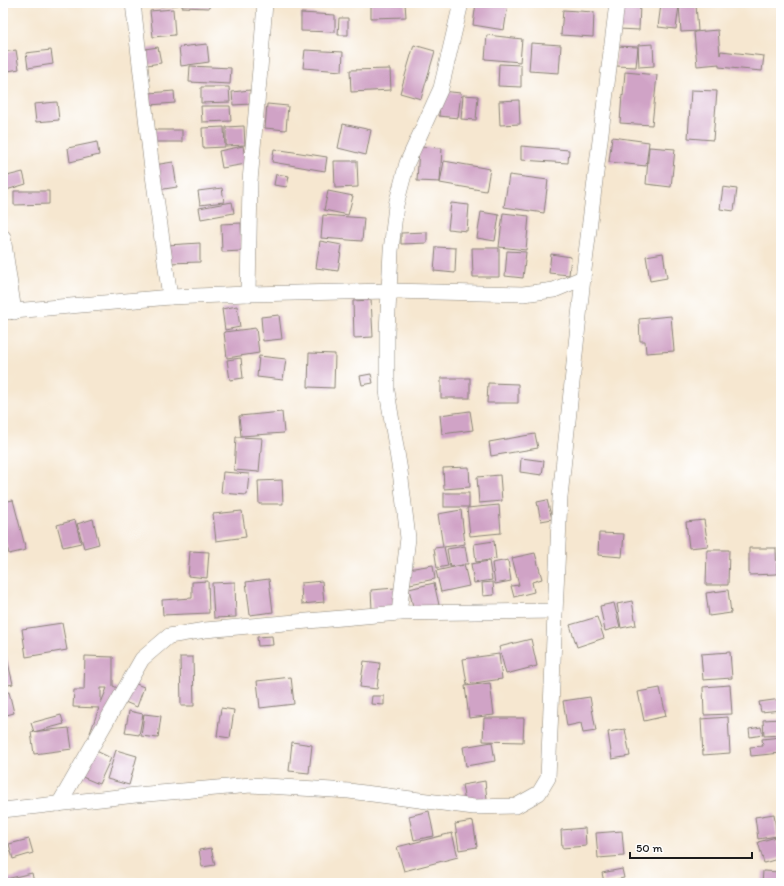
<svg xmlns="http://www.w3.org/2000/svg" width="784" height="886" font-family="Itim,sans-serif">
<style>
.building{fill:#d0a3c6;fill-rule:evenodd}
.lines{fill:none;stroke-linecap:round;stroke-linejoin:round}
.street-casing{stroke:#898276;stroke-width:16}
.street{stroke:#fff;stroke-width:15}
</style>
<rect width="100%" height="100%" fill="#fff"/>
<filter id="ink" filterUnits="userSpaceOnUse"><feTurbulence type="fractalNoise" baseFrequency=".025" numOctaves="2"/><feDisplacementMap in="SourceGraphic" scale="8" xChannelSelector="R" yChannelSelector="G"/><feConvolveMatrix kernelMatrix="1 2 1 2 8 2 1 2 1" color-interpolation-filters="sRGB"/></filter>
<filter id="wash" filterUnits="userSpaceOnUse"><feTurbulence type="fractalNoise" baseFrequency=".012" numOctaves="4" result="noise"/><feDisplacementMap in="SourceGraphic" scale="16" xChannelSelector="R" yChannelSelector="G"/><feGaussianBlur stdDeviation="0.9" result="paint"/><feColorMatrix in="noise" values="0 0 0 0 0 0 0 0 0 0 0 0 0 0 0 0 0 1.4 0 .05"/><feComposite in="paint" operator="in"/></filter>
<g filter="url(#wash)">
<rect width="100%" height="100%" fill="#f6e7d0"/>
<g id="blocks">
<g class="building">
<path d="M 152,3 L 178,3 L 178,5 L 153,7 Z"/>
<path d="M 182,3 L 210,3 L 209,8 L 182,7 Z"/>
<path d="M 371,3 L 405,3 L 406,17 L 371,18 Z"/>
<path d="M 476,3 L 508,4 L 504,30 L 473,25 Z"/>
<path d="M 621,3 L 640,4 L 639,30 L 619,29 Z"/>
<path d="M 661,4 L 679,5 L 676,29 L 658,27 Z"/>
<path d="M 696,4 L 698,31 L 681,32 L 679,5 Z"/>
<path d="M 173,9 L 175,35 L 153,37 L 150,11 Z"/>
<path d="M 563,10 L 594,12 L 593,37 L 561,35 Z"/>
<path d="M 301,13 L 335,15 L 335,32 L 301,31 Z"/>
<path d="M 339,18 L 348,18 L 348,35 L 338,35 Z"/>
<path d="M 718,30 L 720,55 L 721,51 L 764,56 L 762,71 L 719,67 L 719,64 L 697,66 L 694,32 Z"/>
<path d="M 487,35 L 522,39 L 520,62 L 485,59 Z"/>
<path d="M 531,43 L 561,45 L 559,73 L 529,71 Z"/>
<path d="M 207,44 L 209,62 L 181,66 L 179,47 Z"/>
<path d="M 653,44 L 654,66 L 639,67 L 638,45 Z"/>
<path d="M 414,45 L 435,51 L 421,99 L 400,93 Z"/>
<path d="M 617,46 L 638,47 L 636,67 L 616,66 Z"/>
<path d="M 158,47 L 161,63 L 147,65 L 145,49 Z"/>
<path d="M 16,50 L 19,69 L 3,72 L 3,52 Z"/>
<path d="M 51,50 L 53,64 L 28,68 L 26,53 Z"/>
<path d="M 305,50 L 343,52 L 342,71 L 303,68 Z"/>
<path d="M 499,64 L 521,65 L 521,87 L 498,86 Z"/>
<path d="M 190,66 L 231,68 L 230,84 L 189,82 Z"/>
<path d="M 390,69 L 391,90 L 351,92 L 350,70 Z"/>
<path d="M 625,72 L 657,75 L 652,125 L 620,123 L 622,95 L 623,96 Z"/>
<path d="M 201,87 L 229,87 L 230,102 L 201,103 Z"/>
<path d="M 250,90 L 251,104 L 233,105 L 232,92 Z"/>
<path d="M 691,90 L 717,91 L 713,140 L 688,138 Z"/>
<path d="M 174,91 L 175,103 L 150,105 L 149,93 Z"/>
<path d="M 441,91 L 461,93 L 458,118 L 439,116 Z"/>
<path d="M 463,95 L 478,96 L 476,120 L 461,119 Z"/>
<path d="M 519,100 L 520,124 L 500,125 L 499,101 Z"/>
<path d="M 57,102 L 59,120 L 36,122 L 34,104 Z"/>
<path d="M 267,104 L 288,106 L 286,130 L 265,128 Z"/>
<path d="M 201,106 L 230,106 L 231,121 L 202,122 Z"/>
<path d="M 343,124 L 371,130 L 366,155 L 338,148 Z"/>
<path d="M 244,126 L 245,145 L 226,146 L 226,127 Z"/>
<path d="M 224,127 L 225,147 L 203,148 L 202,128 Z"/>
<rect x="153" y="130" width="29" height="12"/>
<path d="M 612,137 L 649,142 L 646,166 L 609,162 Z"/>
<path d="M 97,142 L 99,155 L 70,162 L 68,148 Z"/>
<path d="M 243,146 L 246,164 L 222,168 L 219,151 Z"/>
<path d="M 521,146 L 569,150 L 568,163 L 521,160 Z"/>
<path d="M 419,147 L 442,148 L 440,182 L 417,181 Z"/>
<path d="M 649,147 L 675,149 L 671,187 L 646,184 Z"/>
<path d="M 274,149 L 327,157 L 325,171 L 272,162 Z"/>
<path d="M 334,161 L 357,161 L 358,187 L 335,188 Z"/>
<path d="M 444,161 L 490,169 L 486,191 L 440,183 Z"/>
<path d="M 173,162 L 177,187 L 158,190 L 154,165 Z"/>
<path d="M 23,172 L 26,184 L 3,191 L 3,177 Z"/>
<path d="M 276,174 L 289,176 L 287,187 L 274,185 Z"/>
<path d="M 509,175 L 548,180 L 544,213 L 504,207 Z"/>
<path d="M 723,187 L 737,189 L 734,211 L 720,209 Z"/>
<path d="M 222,188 L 224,202 L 200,205 L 198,191 Z"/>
<path d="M 14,191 L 49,191 L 49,204 L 14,205 Z"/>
<path d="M 328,191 L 353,196 L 348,215 L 324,210 Z"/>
<path d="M 232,202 L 234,213 L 201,219 L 199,208 Z"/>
<path d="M 451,203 L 469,205 L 467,231 L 448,229 Z"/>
<path d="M 481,212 L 499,215 L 495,241 L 477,238 Z"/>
<path d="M 503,213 L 529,216 L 526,250 L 499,247 Z"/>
<path d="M 323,215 L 364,218 L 362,241 L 321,238 Z"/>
<path d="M 241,223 L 242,251 L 222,252 L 221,224 Z"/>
<path d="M 427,232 L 427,243 L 401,244 L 401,233 Z"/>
<path d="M 320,241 L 342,245 L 338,271 L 316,268 Z"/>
<path d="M 200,243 L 200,262 L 168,263 L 167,245 Z"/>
<path d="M 436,247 L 456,248 L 455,273 L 434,271 Z"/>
<path d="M 472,248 L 499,248 L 499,277 L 473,277 Z"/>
<path d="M 507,251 L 526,252 L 523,278 L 505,276 Z"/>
<path d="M 663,253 L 667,278 L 650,281 L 646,256 Z"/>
<path d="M 551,254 L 571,257 L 569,275 L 549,273 Z"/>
<path d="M 371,300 L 373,337 L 354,338 L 353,301 Z"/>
<path d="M 237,306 L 240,327 L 225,330 L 222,309 Z"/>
<path d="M 279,315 L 282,339 L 263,341 L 261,317 Z"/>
<path d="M 671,316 L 674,351 L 646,353 L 645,341 L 640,341 L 639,319 Z"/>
<path d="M 256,328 L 259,353 L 227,358 L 224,332 Z"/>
<path d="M 309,353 L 335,354 L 334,388 L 308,387 Z"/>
<path d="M 259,356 L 286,359 L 283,380 L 257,377 Z"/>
<path d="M 241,358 L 243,378 L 230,380 L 227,360 Z"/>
<path d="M 371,374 L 373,383 L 362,385 L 360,376 Z"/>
<rect x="441" y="378" width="29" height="20"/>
<path d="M 488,383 L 518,384 L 518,403 L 487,403 Z"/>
<path d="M 470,411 L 473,430 L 442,434 L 440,415 Z"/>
<path d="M 282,412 L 284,433 L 241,436 L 239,416 Z"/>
<path d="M 535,434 L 538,448 L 491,456 L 489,442 Z"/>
<path d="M 236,437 L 262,438 L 259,472 L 234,470 Z"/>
<path d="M 521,458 L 544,461 L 542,475 L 520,472 Z"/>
<path d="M 469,467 L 470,487 L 444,489 L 443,468 Z"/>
<path d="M 223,472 L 249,474 L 247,495 L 221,493 Z"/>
<path d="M 500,475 L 502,501 L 479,503 L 477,477 Z"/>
<path d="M 282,480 L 283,504 L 259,504 L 258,481 Z"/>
<rect x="444" y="493" width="25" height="14"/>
<path d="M 13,500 L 26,550 L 9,554 L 3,533 L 3,502 Z"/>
<path d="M 547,500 L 552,519 L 541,521 L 537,502 Z"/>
<path d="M 499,505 L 501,533 L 470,536 L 467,508 Z"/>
<path d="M 461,510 L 465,544 L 444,547 L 448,566 L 437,568 L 434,548 L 443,547 L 438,514 Z"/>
<path d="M 242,511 L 246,537 L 216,541 L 213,514 Z"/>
<path d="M 93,519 L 99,544 L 84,548 L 77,524 Z"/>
<path d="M 75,520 L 81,543 L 63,547 L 57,525 Z"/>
<path d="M 704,520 L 708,546 L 689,548 L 686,522 Z"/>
<path d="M 599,533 L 624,534 L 622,557 L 598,555 Z"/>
<path d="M 494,541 L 496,559 L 476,562 L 474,544 Z"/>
<path d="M 465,546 L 468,564 L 464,564 L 469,586 L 441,592 L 436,571 L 463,565 L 450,567 L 447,549 Z"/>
<path d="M 749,548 L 776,548 L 777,574 L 749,575 Z"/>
<path d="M 707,550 L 729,550 L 728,585 L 706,585 Z"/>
<path d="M 190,551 L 209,552 L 207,578 L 188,576 Z"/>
<path d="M 535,553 L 542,579 L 532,582 L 534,592 L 514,597 L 511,586 L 519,585 L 512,558 Z"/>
<path d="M 508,560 L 511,581 L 495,584 L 492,563 Z"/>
<path d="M 489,561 L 492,580 L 474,583 L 471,564 Z"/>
<path d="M 433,565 L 435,579 L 410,584 L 408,569 Z"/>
<path d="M 269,579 L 273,612 L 250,615 L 246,582 Z"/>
<path d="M 208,581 L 209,613 L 163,615 L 162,600 L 192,598 L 192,582 Z"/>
<path d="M 322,581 L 324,602 L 302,604 L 301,583 Z"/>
<path d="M 235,582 L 236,617 L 214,618 L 212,583 Z"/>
<path d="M 493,582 L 494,595 L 483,596 L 482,583 Z"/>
<path d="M 434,583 L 439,605 L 414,611 L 409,589 Z"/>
<path d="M 395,588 L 396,607 L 372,609 L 371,590 Z"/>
<path d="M 728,590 L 731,613 L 709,616 L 706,593 Z"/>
<path d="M 632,601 L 636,625 L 621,628 L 617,604 Z"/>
<path d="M 614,603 L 620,627 L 605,631 L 600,606 Z"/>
<path d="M 597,617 L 604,638 L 577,647 L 570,625 Z"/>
<path d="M 62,623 L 67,650 L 26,657 L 22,629 Z"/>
<path d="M 272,636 L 273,645 L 258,646 L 257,637 Z"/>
<path d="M 531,639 L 537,666 L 506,674 L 499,647 Z"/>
<path d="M 730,652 L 732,678 L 703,680 L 701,654 Z"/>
<path d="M 6,654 L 13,684 L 3,686 L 3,655 Z"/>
<path d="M 499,654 L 502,679 L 467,684 L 463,659 Z"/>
<path d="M 85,656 L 113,657 L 113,686 L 120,689 L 101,737 L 90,733 L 99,708 L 73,707 L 74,690 L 84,690 ZM 101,688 L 107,688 L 101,703 Z"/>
<path d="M 180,657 L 193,657 L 194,706 L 181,706 Z"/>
<path d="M 364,661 L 380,663 L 377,689 L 360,687 Z"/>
<path d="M 291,677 L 294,704 L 260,708 L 257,681 Z"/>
<path d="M 128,681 L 144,687 L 137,707 L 120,700 Z"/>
<path d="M 490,683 L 494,715 L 469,718 L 465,686 Z"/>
<path d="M 730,685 L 732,714 L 704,715 L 703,687 Z"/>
<path d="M 660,688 L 666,716 L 644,721 L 638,692 Z"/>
<path d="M 9,692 L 14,713 L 3,716 L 3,693 Z"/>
<path d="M 372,696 L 384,696 L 384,705 L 371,704 Z"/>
<path d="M 590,697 L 596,731 L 583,733 L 581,723 L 567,726 L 563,701 Z"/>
<path d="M 781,699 L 781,710 L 761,712 L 759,702 Z"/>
<path d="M 221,708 L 234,710 L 230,738 L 217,736 Z"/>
<path d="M 129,711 L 143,714 L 139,735 L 125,733 Z"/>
<path d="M 144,714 L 161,716 L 158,738 L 141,736 Z"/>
<path d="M 61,715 L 64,724 L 34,732 L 31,723 Z"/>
<path d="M 728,717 L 730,753 L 703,755 L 701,719 Z"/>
<path d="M 484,718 L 524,718 L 523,742 L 483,741 Z"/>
<path d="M 781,719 L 781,735 L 764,736 L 763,720 Z"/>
<path d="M 761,727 L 763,735 L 750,737 L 749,729 Z"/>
<path d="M 69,728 L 72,749 L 34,754 L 31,732 Z"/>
<path d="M 625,729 L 630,756 L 612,759 L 608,732 Z"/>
<path d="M 781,737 L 781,753 L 751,756 L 750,747 L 763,746 L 762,739 Z"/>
<path d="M 292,742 L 312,745 L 309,773 L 289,771 Z"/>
<path d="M 492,742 L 495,761 L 466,766 L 463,747 Z"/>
<path d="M 92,749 L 111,758 L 99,784 L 80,776 Z"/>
<path d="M 116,750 L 137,756 L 129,785 L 107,779 Z"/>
<path d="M 485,781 L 487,799 L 465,802 L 462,785 Z"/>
<path d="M 429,811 L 434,836 L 414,840 L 409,816 Z"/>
<path d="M 774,814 L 777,836 L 758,839 L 755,817 Z"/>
<path d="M 473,821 L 477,847 L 459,850 L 455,824 Z"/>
<path d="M 585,828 L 586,846 L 562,848 L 561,830 Z"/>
<path d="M 622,831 L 624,856 L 598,858 L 596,833 Z"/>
<path d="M 452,833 L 458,857 L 404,871 L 397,847 Z"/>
<path d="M 776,837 L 781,858 L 764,863 L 758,842 Z"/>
<path d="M 29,839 L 33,853 L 13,859 L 9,844 Z"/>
<path d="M 211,848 L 215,865 L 202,867 L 199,850 Z"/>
<path d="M 622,869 L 624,878 L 604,882 L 602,873 Z"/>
<path d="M 763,871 L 781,872 L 781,883 L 762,883 Z"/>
<path d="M 32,873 L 34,883 L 7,883 L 6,879 Z"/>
</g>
</g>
</g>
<g filter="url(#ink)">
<use href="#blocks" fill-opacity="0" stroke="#898276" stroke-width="1"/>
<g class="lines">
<defs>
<g id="street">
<path d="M 133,3 L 151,161 L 170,297"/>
<path d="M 3,237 L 14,312"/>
<path d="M 248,294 L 250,181 L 260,69 L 265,3"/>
<path d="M 3,312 L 170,297 L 248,294 L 389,291 L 523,294 L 554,290 L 583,278"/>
<path d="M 399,613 L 408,538 L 400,471 L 387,391 L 387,332 L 391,251 L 396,205 L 407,163 L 441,88 L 461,3"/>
<path d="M 59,804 L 142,659 L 169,636 L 205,630 L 399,613 L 555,611"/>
<path d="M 3,810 L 136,795 L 251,785 L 349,791 L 474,807 L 516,806 L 539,793 L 548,778 L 560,497 L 583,278 L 617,3"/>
</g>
</defs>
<use href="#street" class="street-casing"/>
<use href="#street" class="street"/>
</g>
</g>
<rect width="784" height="886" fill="none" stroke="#fff" stroke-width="16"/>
<path d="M630 852v6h122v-6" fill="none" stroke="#1c1c1c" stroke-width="2"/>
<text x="636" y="852" font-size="12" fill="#1c1c1c" stroke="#ffffff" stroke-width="3" paint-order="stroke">50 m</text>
</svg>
